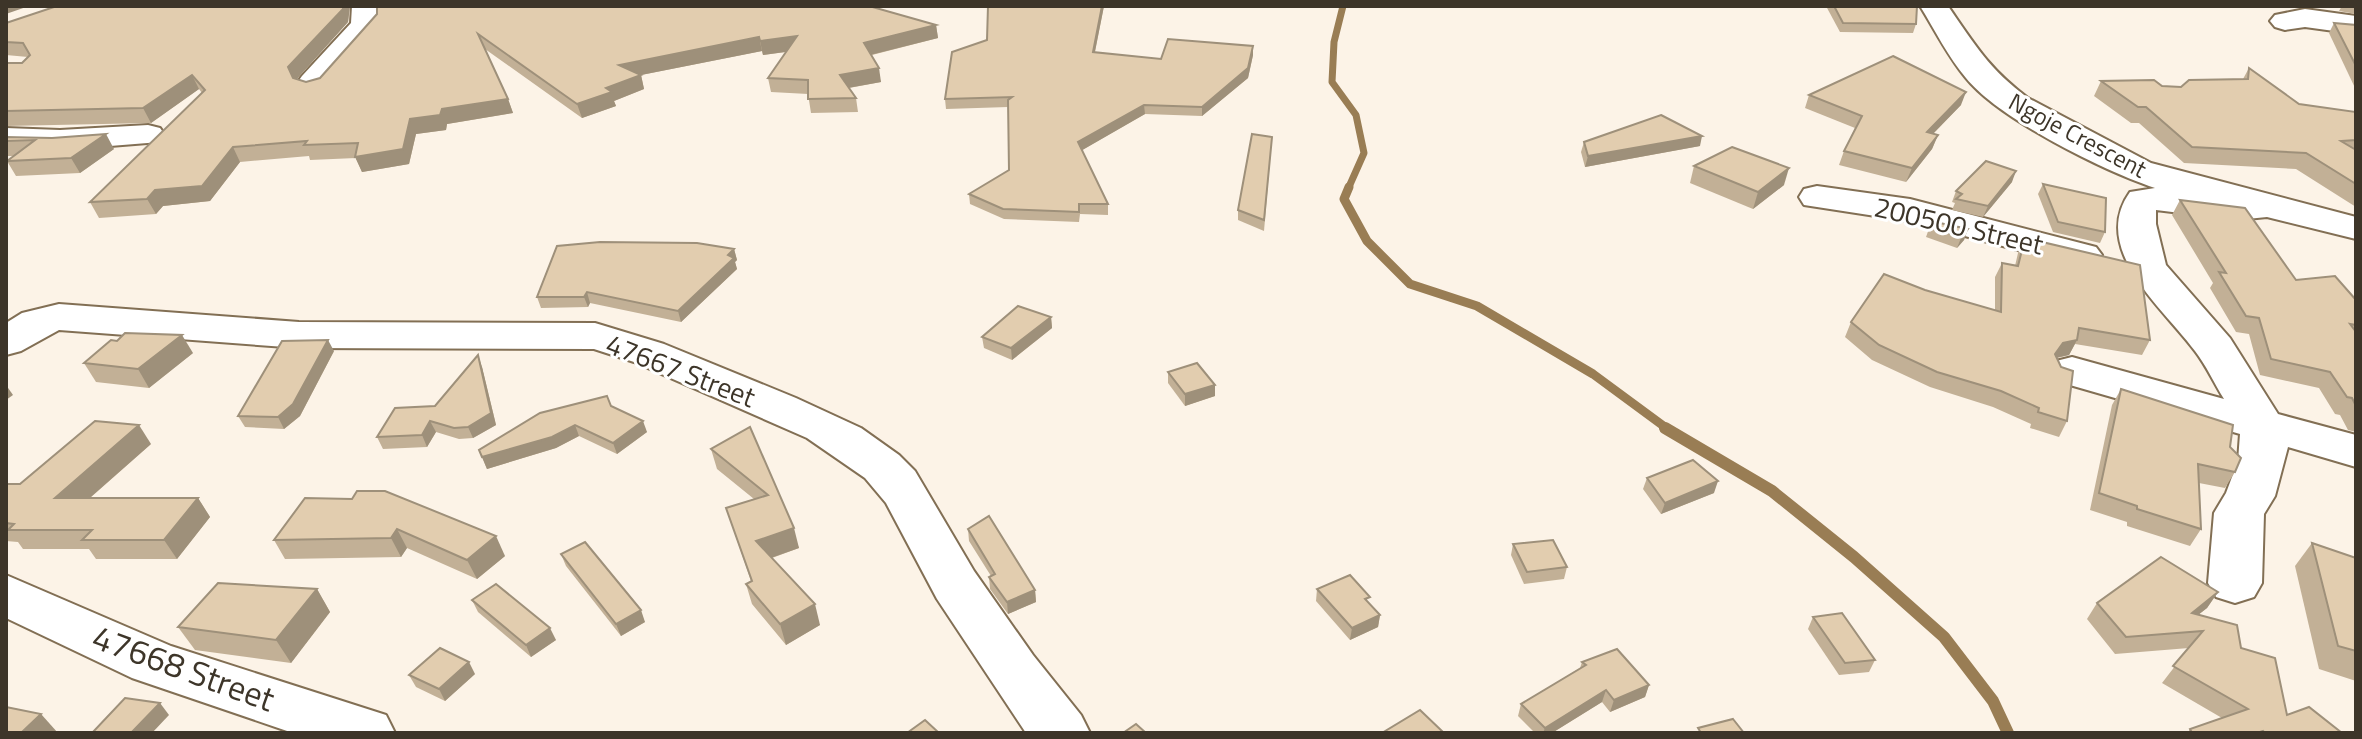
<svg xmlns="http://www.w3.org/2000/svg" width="2362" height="739" font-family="'Titillium Web',sans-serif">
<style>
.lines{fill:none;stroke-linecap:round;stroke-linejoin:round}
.stream-far2{stroke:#997d54;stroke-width:7}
.stream-far1{stroke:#997d54;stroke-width:9}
.stream{stroke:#997d54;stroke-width:12}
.minor-casing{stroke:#826f54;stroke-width:4}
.minor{fill:#fff;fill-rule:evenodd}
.wall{fill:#c2b096}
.shaded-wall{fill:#9e907a}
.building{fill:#e2cdaf;stroke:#9e907a;stroke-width:2}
.labels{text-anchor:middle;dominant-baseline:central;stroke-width:6;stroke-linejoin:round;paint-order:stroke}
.far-street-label{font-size:24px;fill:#3d3529;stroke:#fff}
.street-label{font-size:28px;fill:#3d3529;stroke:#fff}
.near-street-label{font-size:34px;fill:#3d3529;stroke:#fff}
</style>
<rect width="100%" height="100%" fill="#fcf3e7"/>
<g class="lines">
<path class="stream-far2" d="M 1343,6 L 1334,42 L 1332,82 L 1356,115 L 1364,153 L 1348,189"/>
<path class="stream-far1" d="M 1349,187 L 1344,199 L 1367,241 L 1410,284 L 1477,306 L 1593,374 L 1669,430"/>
<path class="stream" d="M 1665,428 L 1772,491 L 1854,557 L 1944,637 L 1993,701 L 2008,733"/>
<defs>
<g id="minor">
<path d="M 352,6 L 380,6 L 380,25 L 324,90 L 313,93 L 302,90 L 297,83 L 302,76 L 351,23 Z"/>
<path d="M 1920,6 L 1948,6 C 1975,45 1989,69 2028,98 L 2151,163 L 2356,217 L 2356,239 L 2267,217 L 2237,220 L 2156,210 L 2156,224 L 2166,265 L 2230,338 L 2278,414 L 2356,435 L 2356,467 L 2288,447 L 2275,496 L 2264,514 L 2262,583 L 2254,597 L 2235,603 L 2216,597 L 2208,583 L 2214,513 L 2226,493 L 2238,461 L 2240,434 L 2056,381 L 2050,371 L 2056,361 L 2072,357 L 2224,399 C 2214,383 2206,365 2195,351 C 2164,309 2089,249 2130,192 L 2155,188 C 2104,171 1999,119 1966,78 C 1948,57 1935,30 1920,6 Z"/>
<path d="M 2305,9 L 2356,16 L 2356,34 L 2305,27 L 2285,30 L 2275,27 L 2270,21 L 2275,15 Z"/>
<path d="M 148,125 L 160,128 L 165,135 L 160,142 L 60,150 L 6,148 L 6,128 L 60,130 Z"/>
<path d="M 1817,186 L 1910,199 L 2096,247 L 2102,255 L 2096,263 L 2082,267 L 1908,221 L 1804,205 L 1799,197 L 1804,189 Z"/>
<path d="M 59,304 L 299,322 L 595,323 L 664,344 L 796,398 L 861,428 L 899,455 L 915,471 L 974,571 L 1033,655 L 1081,715 L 1090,733 L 1026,733 L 937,599 L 886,503 L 865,478 L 807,438 L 634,362 L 594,349 L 299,348 L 59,330 L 21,351 L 6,355 L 6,323 L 22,313 Z"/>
<path d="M 6,575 L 171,646 L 386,715 L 395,733 L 293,733 L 132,678 L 6,618 Z"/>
</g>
</defs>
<use href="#minor" class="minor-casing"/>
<use href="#minor" class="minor"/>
</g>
<g class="wall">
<path d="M 57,6 L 350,6 L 348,22 L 297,79 L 306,82 L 320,78 L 377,14 L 936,25 L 938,38 L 872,55 L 881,82 L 849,88 L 856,98 L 858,112 L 811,113 L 808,94 L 771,92 L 768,78 L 786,52 L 763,55 L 762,51 L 641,75 L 644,89 L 614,101 L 616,106 L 582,118 L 485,49 L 508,99 L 513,113 L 447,124 L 446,130 L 416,134 L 409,164 L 362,172 L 356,158 L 310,160 L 309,156 L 240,162 L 210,201 L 163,206 L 156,214 L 99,218 L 90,202 L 202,93 L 199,89 L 151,123 L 6,126 L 6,63 L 22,63 L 28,57 L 6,55 L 6,23 Z"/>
<path d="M 1104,6 L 1095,52 L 1161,59 L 1253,46 L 1253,55 L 1248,78 L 1202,116 L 1145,114 L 1082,150 L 1108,204 L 1108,215 L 1080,214 L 1079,222 L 1004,219 L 970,204 L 969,194 L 1009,170 L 1008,107 L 946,109 L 945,99 Z"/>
<path d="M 1826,6 L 1917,6 L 1916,24 L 1913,33 L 1840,32 Z"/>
<path d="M 2342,6 L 2356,6 L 2356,14 L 2339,11 Z"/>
<path d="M 2334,23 L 2356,25 L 2356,90 L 2329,33 Z"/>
<path d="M 2249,68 L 2299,104 L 2356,112 L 2356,207 L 2296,169 L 2184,163 L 2139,123 L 2131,123 L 2094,96 L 2101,81 L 2162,86 L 2181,87 L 2243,79 Z"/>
<path d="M 1809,95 L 1961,105 L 1933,134 L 1938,135 L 1932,149 L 1906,182 L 1839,165 L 1844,151 L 1855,128 L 1805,108 Z"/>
<path d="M 6,137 L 114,149 L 80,173 L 16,176 L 7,161 L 15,156 L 6,156 Z"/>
<path d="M 1272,137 L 1264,231 L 1238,220 L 1238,210 Z"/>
<path d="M 1584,142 L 1700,146 L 1585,167 L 1581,152 Z"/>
<path d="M 1694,166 L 1784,185 L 1753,209 L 1690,183 Z"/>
<path d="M 2012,182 L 1983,217 L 1952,210 L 1955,203 L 1952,202 L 1956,191 Z"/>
<path d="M 2043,184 L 2105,232 L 2100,243 L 2053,232 L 2038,194 Z"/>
<path d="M 2180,200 L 2296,280 L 2356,300 L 2356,432 L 2348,430 L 2340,415 L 2335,414 L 2319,388 L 2260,375 L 2249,334 L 2236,332 L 2210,288 L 2213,283 L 2172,215 Z"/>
<path d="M 1930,226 L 1968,229 L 1964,240 L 1957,248 L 1926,237 Z"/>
<path d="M 2025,238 L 2150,340 L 2142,355 L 2075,344 L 2069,355 L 2057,358 L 2067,421 L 2059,437 L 2030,428 L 2031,424 L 1993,407 L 1930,387 L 1872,360 L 1845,337 L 1851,322 L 1925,290 L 1995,310 L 1995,277 L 2002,263 L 2015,266 L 2018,253 Z"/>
<path d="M 734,249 L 737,260 L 735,262 L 737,269 L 681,322 L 590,303 L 588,307 L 541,308 L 537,297 Z"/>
<path d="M 1051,317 L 1052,328 L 1012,360 L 984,348 L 982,337 Z"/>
<path d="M 334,351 L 300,416 L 284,429 L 245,427 L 238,416 Z"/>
<path d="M 193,353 L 149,388 L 96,382 L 84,363 Z"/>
<path d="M 482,367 L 496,425 L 473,438 L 459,439 L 436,432 L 427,447 L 383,449 L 377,437 L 435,406 Z"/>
<path d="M 1168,372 L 1215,396 L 1185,406 L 1168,383 Z"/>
<path d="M 2121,389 L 2230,447 L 2235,472 L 2225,488 L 2199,483 L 2201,529 L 2190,546 L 2127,526 L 2127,522 L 2090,510 L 2112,405 Z"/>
<path d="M 611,406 L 647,432 L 617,454 L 579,436 L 556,448 L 487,469 L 479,450 Z"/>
<path d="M 750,427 L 799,548 L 772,558 L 820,625 L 786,645 L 752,604 L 746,584 L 751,581 L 726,508 L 754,499 L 717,469 L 711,449 Z"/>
<path d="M 151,444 L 90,498 L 198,498 L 210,517 L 177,559 L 96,559 L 89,549 L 23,549 L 18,542 L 6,541 L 6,484 L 20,484 Z"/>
<path d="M 1647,478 L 1714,493 L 1661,514 L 1643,489 Z"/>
<path d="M 305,498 L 505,556 L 477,579 L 407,548 L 401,557 L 285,559 L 274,540 Z"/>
<path d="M 968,529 L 1035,590 L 1036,602 L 1008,614 L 990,589 L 989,577 L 991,576 L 969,541 Z"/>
<path d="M 2312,543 L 2356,558 L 2356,681 L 2319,669 L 2295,566 Z"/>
<path d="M 1513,544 L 1567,567 L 1564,579 L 1524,584 L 1511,555 Z"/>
<path d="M 561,554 L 645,622 L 621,636 L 566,566 Z"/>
<path d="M 317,589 L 330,612 L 291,663 L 195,650 L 178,627 Z"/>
<path d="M 1317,589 L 1369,603 L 1380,615 L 1378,627 L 1350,640 L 1316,601 Z"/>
<path d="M 2218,592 L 2207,608 L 2198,615 L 2241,648 L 2287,715 L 2342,733 L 2188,733 L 2190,729 L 2222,718 L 2162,683 L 2189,648 L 2115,654 L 2087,619 L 2097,603 Z"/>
<path d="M 472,600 L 556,640 L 531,657 L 478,612 Z"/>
<path d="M 1813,617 L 1875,660 L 1869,672 L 1839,675 L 1808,629 Z"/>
<path d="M 1582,662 L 1649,685 L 1645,697 L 1610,712 L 1602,702 L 1552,733 L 1535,733 L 1518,716 L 1521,704 L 1580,668 Z"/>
<path d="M 475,674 L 445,701 L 416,687 L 409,675 Z"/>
</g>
<g class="shaded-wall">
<path d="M 6,6 L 29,6 L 6,14 Z"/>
<path d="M 343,6 L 350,6 L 348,22 L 295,81 L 288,67 Z"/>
<path d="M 1102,6 L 1104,6 L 1093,61 L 1093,52 Z"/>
<path d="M 936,25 L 938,38 L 866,56 L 864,43 Z"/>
<path d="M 797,36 L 799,50 L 763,55 L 760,41 Z"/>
<path d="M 759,37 L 762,51 L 641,75 L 644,89 L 614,101 L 616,106 L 582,118 L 577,104 L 606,88 L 619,65 Z"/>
<path d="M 1253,46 L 1253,55 L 1248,78 L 1202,116 L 1202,107 Z"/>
<path d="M 879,68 L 881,82 L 842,89 L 840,75 Z"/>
<path d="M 192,75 L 199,89 L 151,123 L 143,108 Z"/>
<path d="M 1966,92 L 1961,105 L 1921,146 L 1927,132 Z"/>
<path d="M 508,99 L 513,113 L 447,124 L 446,130 L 416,134 L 409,164 L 362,172 L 355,157 L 410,119 L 442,109 Z"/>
<path d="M 1144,105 L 1145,114 L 1079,152 L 1078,142 Z"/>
<path d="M 106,134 L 114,149 L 80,173 L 71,158 Z"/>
<path d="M 1938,135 L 1932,149 L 1906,182 L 1912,168 Z"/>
<path d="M 1702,136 L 1700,146 L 1585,167 L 1588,156 Z"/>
<path d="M 233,147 L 240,162 L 210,201 L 163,206 L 156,214 L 147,199 L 155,190 Z"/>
<path d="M 1789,168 L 1784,185 L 1753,209 L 1758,192 Z"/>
<path d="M 2016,171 L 2012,182 L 1983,217 L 1988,206 Z"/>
<path d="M 1968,229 L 1964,240 L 1957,248 L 1961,238 Z"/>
<path d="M 734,249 L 737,260 L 735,262 L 737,269 L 681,322 L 678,311 Z"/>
<path d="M 587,292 L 590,303 L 588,307 L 584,297 Z"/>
<path d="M 1051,317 L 1052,328 L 1012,360 L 1011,348 Z"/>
<path d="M 182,335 L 193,353 L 149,388 L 138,369 Z"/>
<path d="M 328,340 L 334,351 L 300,416 L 284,429 L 278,417 Z"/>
<path d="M 2077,340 L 2069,355 L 2055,358 L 2055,354 L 2063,343 Z"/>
<path d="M 478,355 L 482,367 L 496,425 L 473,438 L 468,427 Z"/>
<path d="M 6,385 L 13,395 L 6,400 Z"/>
<path d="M 1215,385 L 1215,396 L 1185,406 L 1185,394 Z"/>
<path d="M 430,421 L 436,432 L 427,447 L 422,435 Z"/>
<path d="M 643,421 L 647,432 L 617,454 L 613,443 Z"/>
<path d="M 139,425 L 151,444 L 68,517 L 55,498 Z"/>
<path d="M 575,425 L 579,436 L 556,448 L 487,469 L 482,457 Z"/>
<path d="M 1718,481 L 1714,493 L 1661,514 L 1665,503 Z"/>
<path d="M 198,498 L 210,517 L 177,559 L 164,540 Z"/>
<path d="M 794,528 L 799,548 L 762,561 L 756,541 Z"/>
<path d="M 397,529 L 407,548 L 401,557 L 391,538 Z"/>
<path d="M 496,536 L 505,556 L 477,579 L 467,560 Z"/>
<path d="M 317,589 L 330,612 L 291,663 L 276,640 Z"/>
<path d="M 1035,590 L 1036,602 L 1008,614 L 1007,602 Z"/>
<path d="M 2218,592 L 2207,608 L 2180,629 L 2192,613 Z"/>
<path d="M 815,604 L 820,625 L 786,645 L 780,624 Z"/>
<path d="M 641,610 L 645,622 L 621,636 L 616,624 Z"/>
<path d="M 1380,615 L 1378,627 L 1350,640 L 1352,628 Z"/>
<path d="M 550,628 L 556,640 L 531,657 L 526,645 Z"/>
<path d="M 469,662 L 475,674 L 445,701 L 439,689 Z"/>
<path d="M 1649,685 L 1645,697 L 1610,712 L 1614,700 Z"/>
<path d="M 1606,690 L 1602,702 L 1552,733 L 1543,733 L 1545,728 Z"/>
<path d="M 160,703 L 169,715 L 152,733 L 131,733 Z"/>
<path d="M 41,714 L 58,733 L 21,733 Z"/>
</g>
<g class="building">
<path d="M 57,6 L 343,6 L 343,9 L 288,67 L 293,78 L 306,82 L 320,78 L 377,14 L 377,6 L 869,6 L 936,25 L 864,43 L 879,68 L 840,75 L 856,98 L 808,99 L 808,80 L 768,78 L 797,36 L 760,41 L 759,37 L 619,65 L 641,75 L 606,88 L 612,92 L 577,104 L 478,34 L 508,99 L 442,109 L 440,115 L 410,119 L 403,149 L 355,157 L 358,143 L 304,145 L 307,141 L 233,147 L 202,186 L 155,190 L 147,199 L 90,202 L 205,90 L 192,75 L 143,108 L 6,111 L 6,63 L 22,63 L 30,55 L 23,43 L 6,42 L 6,23 Z"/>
<path d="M 988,6 L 1102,6 L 1093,52 L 1161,59 L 1168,39 L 1253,46 L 1248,68 L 1202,107 L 1144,105 L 1078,142 L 1108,204 L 1079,204 L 1079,212 L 1003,209 L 969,194 L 1009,170 L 1008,100 L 1012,97 L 945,99 L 952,52 L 987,40 Z"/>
<path d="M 1834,6 L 1917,6 L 1916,24 L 1843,23 Z"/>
<path d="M 2334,23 L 2356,25 L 2356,66 Z"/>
<path d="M 1893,56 L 1966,92 L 1927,132 L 1938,135 L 1912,168 L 1844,151 L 1862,116 L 1809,95 Z"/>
<path d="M 2249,68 L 2299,104 L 2356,112 L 2356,140 L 2341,141 L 2356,150 L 2356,184 L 2306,153 L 2192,147 L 2146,107 L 2138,107 L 2101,81 L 2154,80 L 2162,86 L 2181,87 L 2189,80 L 2248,79 Z"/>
<path d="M 1661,115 L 1702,136 L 1588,156 L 1584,142 Z"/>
<path d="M 106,134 L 71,158 L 7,161 L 35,140 L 6,141 L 6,137 L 52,138 Z"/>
<path d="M 1252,134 L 1272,137 L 1264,220 L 1238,210 Z"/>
<path d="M 1732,147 L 1789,168 L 1758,192 L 1694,166 Z"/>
<path d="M 1986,161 L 2016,171 L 1988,206 L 1956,199 L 1962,194 L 1956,191 Z"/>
<path d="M 2043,184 L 2106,198 L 2105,232 L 2058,222 Z"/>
<path d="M 2180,200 L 2245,208 L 2296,280 L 2335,276 L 2356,300 L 2356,325 L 2350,324 L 2356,332 L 2356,406 L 2352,398 L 2347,397 L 2330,372 L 2271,359 L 2259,318 L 2246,316 L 2219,272 L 2226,273 Z"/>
<path d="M 1935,222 L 1968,229 L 1961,238 L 1930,226 Z"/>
<path d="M 2025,238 L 2140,265 L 2150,340 L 2079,328 L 2077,340 L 2063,343 L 2055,354 L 2061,367 L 2073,371 L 2067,421 L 2038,412 L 2039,408 L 2001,391 L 1937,372 L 1879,345 L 1851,322 L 1884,274 L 1925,290 L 2001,312 L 2002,263 L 2018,266 Z"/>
<path d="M 600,242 L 697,243 L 734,249 L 728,255 L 734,258 L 678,311 L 587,292 L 584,297 L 537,297 L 557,246 Z"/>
<path d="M 1018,306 L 1051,317 L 1011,348 L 982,337 Z"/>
<path d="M 125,333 L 182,335 L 138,369 L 84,363 L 111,340 L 117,341 Z"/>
<path d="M 328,340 L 293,404 L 278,417 L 238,416 L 282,341 Z"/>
<path d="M 478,355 L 491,413 L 468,427 L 454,428 L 430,421 L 422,435 L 377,437 L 395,408 L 435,406 Z"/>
<path d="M 1197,363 L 1215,385 L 1185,394 L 1168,372 Z"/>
<path d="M 2121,389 L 2233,425 L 2230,447 L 2241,458 L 2235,472 L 2198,464 L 2201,529 L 2137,509 L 2137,506 L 2099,493 Z"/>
<path d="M 607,396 L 611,406 L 643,421 L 613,443 L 575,425 L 552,437 L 482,457 L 479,450 L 540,413 Z"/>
<path d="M 95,421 L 139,425 L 55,498 L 198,498 L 164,540 L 82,540 L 92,530 L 8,530 L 14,524 L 6,523 L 6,484 L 20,484 Z"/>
<path d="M 750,427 L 794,528 L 756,541 L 815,604 L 780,624 L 746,584 L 752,581 L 726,508 L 768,495 L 711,449 Z"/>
<path d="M 1693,460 L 1718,481 L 1665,503 L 1647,478 Z"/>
<path d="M 357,491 L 385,491 L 496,536 L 467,560 L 397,529 L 391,538 L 274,540 L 305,498 L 352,499 Z"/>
<path d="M 989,516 L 1035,590 L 1007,602 L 989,577 L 995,574 L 968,529 Z"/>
<path d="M 1553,540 L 1567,567 L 1527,572 L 1513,544 Z"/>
<path d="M 585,542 L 641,610 L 616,624 L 561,554 Z"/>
<path d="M 2312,543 L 2356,558 L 2356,651 L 2338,646 Z"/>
<path d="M 2161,557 L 2218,592 L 2192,613 L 2237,625 L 2241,648 L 2275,658 L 2287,715 L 2309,707 L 2342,733 L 2265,733 L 2263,731 L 2257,733 L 2192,733 L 2190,729 L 2248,709 L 2173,666 L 2203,631 L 2126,637 L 2097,603 Z"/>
<path d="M 1350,575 L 1370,597 L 1365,599 L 1380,615 L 1352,628 L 1317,589 Z"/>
<path d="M 218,583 L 317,589 L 276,640 L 178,627 Z"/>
<path d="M 496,584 L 550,628 L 526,645 L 472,600 Z"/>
<path d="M 1842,613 L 1875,660 L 1845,663 L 1813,617 Z"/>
<path d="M 440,648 L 469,662 L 439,689 L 409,675 Z"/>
<path d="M 1617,649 L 1649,685 L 1614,700 L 1606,690 L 1545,728 L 1521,704 L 1586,665 L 1582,662 Z"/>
<path d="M 125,698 L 160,703 L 131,733 L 92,733 Z"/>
<path d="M 6,707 L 41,714 L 21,733 L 6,733 Z"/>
<path d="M 1420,710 L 1444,733 L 1382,733 Z"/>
<path d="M 1733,719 L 1744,733 L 1701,733 L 1698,728 Z"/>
<path d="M 925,720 L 939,733 L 907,733 Z"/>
<path d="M 1136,724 L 1146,733 L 1123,733 Z"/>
</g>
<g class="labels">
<g class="far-street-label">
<text transform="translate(2078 135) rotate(28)">Ngoje Crescent</text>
</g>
<g class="street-label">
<text transform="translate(1959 225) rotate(13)">200500 Street</text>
<text transform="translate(681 370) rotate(21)">47667 Street</text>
</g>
<g class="near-street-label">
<text transform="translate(184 667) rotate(20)">47668 Street</text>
</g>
</g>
<rect width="2362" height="739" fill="none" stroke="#3d3529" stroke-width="16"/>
</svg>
